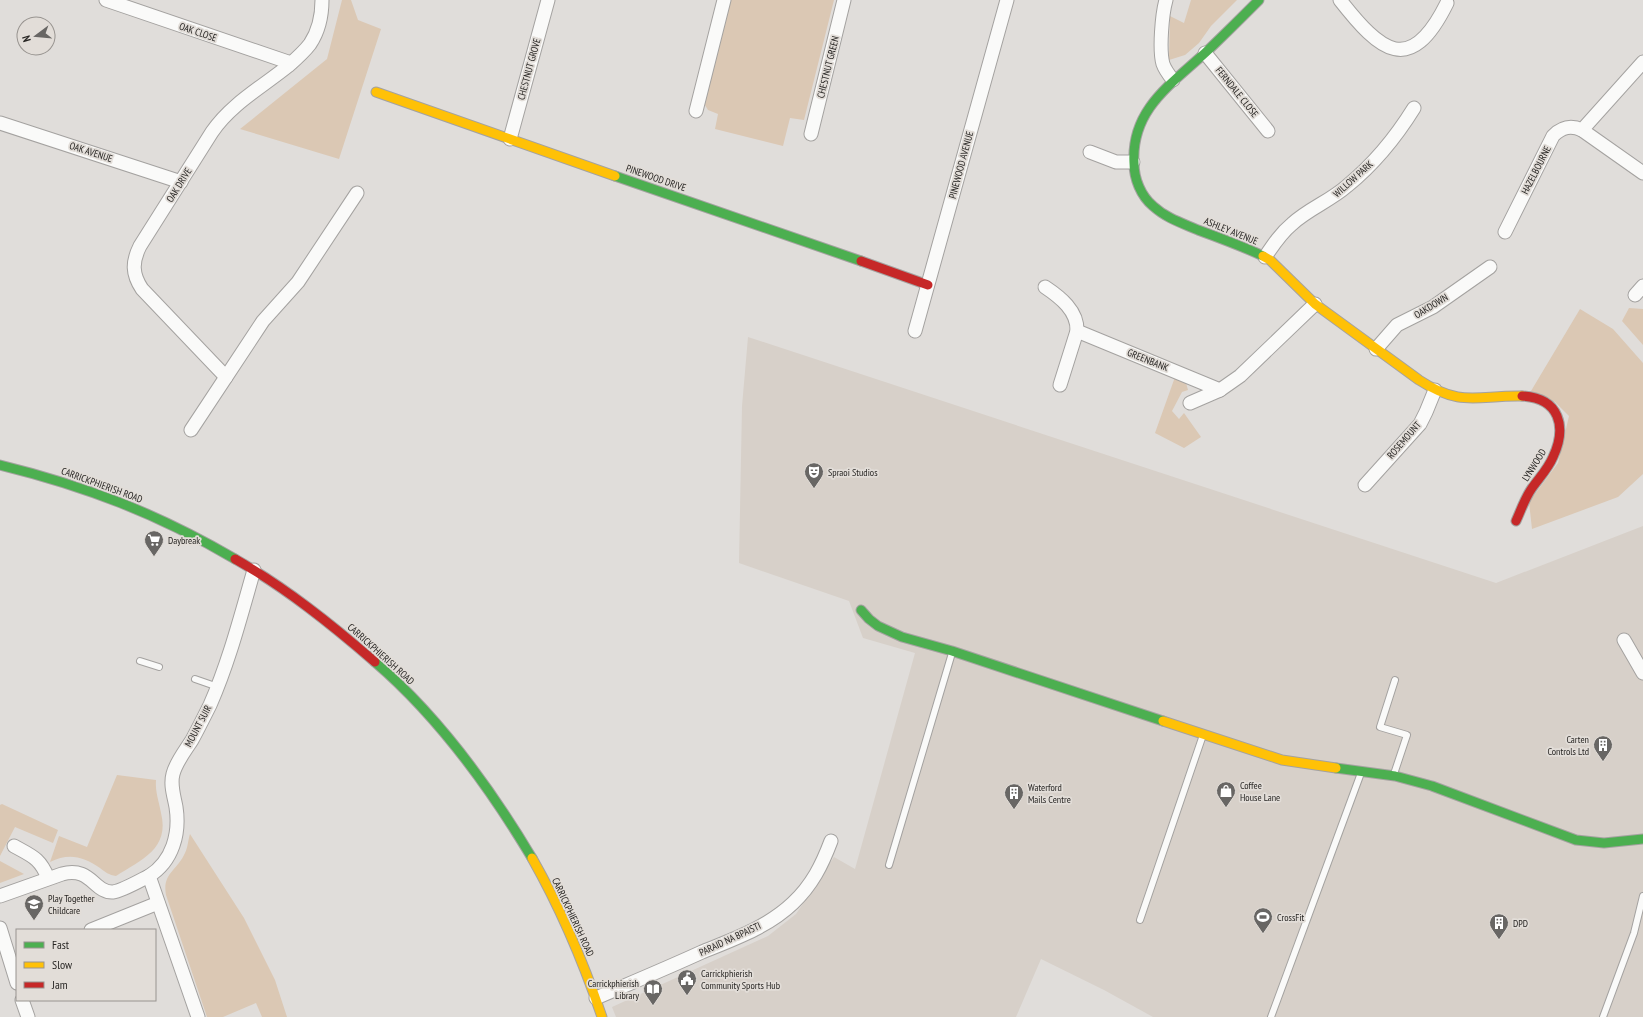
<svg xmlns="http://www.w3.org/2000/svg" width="1643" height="1017" font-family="'PT Sans Narrow',sans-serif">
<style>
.built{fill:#d7d0c9}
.green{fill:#dbc8b4}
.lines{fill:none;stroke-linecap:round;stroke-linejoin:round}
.lane-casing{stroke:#a4a2a0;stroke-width:8}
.street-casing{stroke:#a4a2a0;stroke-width:15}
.fast-casing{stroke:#a4a2a0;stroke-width:11}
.slow-casing{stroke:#a4a2a0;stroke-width:11}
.jam-casing{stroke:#a4a2a0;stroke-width:11}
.lane{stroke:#fafaf9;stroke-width:6}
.street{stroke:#fafaf9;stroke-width:13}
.fast{stroke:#4caf50;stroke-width:9}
.slow{stroke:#ffc107;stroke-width:9}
.jam{stroke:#c62828;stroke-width:9}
.labels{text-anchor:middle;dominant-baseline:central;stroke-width:3.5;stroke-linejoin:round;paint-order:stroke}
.street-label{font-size:10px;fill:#282624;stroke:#e2ddd8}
.poi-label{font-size:10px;fill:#282624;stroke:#e2ddd8;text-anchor:start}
</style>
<rect width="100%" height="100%" fill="#e0ddda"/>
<path class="built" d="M 748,337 L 1496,583 L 1643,526 L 1643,1017 L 1153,1017 L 1104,990 L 1041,959 L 1016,1017 L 616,1017 L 612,1007 L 768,936 L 796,914 L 834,857 L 855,869 L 915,653 L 863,638 L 849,601 L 739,563 L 742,406 Z"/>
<g class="green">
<path d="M 342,0 L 351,0 L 358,20 L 381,29 L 339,159 L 240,129 L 327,59 Z"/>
<path d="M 730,0 L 834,0 L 804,120 L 790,118 L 783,146 L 715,129 L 718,114 L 708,110 L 703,102 Z"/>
<path d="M 1191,0 L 1237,0 L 1211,26 L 1199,43 L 1185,55 L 1169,60 L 1170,16 L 1184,23 Z"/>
<path d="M 1629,308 L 1643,309 L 1643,345 L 1622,321 Z"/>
<path d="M 1580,309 L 1613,329 L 1643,363 L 1643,474 L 1618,497 L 1532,529 L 1529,502 L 1558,463 L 1569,416 L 1555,402 L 1531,391 Z"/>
<path d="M 1175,377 L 1186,383 L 1188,390 L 1182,392 L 1172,411 L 1179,419 L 1184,413 L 1201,437 L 1184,448 L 1155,433 Z"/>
<path d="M 117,775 L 156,780 C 155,792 159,801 161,813 C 170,849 141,860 116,876 C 109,875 105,872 100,868 C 83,856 68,853 50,862 L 59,836 L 87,847 Z"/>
<path d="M 2,804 L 58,830 L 53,843 L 15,827 L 0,856 L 0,805 Z"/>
<path d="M 190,834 L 244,918 L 275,980 L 287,1017 L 262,1017 L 256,1003 L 223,1017 L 207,1017 L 166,895 C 162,873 177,871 185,853 C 188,847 188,840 190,834 Z"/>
<path d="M 0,861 L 24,874 L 0,883 Z"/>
</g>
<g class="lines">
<defs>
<g id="lane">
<path d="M 140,661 L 159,667"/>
<path d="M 195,679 L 218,687"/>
<path d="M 1394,774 L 1407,735 L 1380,727 L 1395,680"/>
<path d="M 889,865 L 952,653"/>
<path d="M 1140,920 L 1203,735"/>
<path d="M 1271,1017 L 1361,773"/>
<path d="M 1603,1017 L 1634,933 L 1643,896"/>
</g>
<g id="street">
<path d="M 106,0 L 291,63"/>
<path d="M 1166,0 C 1162,14 1159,50 1163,64 C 1165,70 1169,75 1173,80"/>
<path d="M 1340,0 C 1380,51 1410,78 1447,3"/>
<path d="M 1205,53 L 1268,131"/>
<path d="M 696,111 L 724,0"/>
<path d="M 0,123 L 181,182"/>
<path d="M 1582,130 L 1643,173"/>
<path d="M 811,134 L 844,0"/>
<path d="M 510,139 L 548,0"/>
<path d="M 1090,152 L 1116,162 L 1133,162"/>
<path d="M 1505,232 L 1553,136 C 1562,127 1571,125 1582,130 L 1643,62"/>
<path d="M 1265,257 C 1273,245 1281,233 1292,224 C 1308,209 1330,201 1347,186 C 1374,164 1396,137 1414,108"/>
<path d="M 1045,287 C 1060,297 1078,311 1077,331 L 1060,385"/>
<path d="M 1635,295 L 1643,286"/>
<path d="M 915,331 L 1007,0"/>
<path d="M 1077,331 L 1220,390"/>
<path d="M 1376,349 L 1397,325 L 1433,307 L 1490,267"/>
<path d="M 226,377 L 142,289 C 132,274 132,262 140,246 L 212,132 C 231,104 262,87 288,66 C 296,59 304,52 310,44 C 318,32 322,15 322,0"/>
<path d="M 1190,403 L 1220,390 L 1240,376 L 1315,304"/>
<path d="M 191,430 L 263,321 L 298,282 L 357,193"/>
<path d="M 1365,485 L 1420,424 L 1426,412 L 1435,390"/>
<path d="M 1624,640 L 1643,673"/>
<path d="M 14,846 C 32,856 40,858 48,878"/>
<path d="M 149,876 L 198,1017"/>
<path d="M 0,896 L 62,874 C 91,866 94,893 113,892 C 122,891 141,880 149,876 C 173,861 180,833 176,807 C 174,796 170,785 173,774 C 176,762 185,751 192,740 C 198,729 204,717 210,705 C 229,662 241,615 254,570"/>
<path d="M 0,928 L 17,983"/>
<path d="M 91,930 L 158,903"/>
<path d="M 596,998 C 631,983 667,968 702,952 C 734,939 768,927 793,903 C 812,885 822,865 831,841"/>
<path d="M 22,1000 L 28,1017"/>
</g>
<g id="fast">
<path d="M 1259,0 C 1241,18 1223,36 1205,53 C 1170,85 1131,110 1134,163 C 1134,179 1141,196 1153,206 C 1166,218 1182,223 1198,230 C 1220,238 1242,246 1263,256"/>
<path d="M 615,176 L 861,261"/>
<path d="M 0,465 C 86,486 158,514 235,559"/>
<path d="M 861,610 L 869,619 L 878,626 L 902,637 L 952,651 L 1163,721"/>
<path d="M 375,662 C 439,717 489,786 532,858"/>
<path d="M 1336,768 L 1395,776 L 1432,786 L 1576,840 L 1604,843 L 1643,839"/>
</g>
<g id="slow">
<path d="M 376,92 L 615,176"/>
<path d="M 1263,256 L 1270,260 L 1315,304 L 1419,380 C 1462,408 1477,395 1522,396"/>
<path d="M 1163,721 L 1282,760 L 1336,768"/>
<path d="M 532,858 C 561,909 583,961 602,1017"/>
</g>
<g id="jam">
<path d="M 861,261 L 928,285"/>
<path d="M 1516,521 C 1521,510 1525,498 1532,488 C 1539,478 1548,469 1553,457 C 1567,427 1560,398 1522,396"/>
<path d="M 235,559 C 286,588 331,624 375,662"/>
</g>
</defs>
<use href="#lane" class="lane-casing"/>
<use href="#street" class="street-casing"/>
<use href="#fast" class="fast-casing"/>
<use href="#slow" class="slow-casing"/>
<use href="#jam" class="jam-casing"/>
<use href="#lane" class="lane"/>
<use href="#street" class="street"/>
<use href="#fast" class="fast"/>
<use href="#slow" class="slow"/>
<use href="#jam" class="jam"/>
</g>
<defs>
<symbol id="theatre-pin" viewBox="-11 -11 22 30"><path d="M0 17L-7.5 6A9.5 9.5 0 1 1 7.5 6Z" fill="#686664" stroke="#e2ddd8"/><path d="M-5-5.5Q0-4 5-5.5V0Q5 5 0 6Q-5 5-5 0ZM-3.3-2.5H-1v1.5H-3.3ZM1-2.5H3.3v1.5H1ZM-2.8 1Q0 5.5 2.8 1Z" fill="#fff"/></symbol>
<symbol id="supermarket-pin" viewBox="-11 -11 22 30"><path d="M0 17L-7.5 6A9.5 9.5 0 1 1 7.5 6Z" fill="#686664" stroke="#e2ddd8"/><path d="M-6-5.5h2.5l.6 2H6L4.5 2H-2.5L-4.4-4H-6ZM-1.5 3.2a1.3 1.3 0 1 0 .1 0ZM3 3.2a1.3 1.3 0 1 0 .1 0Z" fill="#fff"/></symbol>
<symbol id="building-pin" viewBox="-11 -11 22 30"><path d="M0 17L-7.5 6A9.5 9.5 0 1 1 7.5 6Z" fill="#686664" stroke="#e2ddd8"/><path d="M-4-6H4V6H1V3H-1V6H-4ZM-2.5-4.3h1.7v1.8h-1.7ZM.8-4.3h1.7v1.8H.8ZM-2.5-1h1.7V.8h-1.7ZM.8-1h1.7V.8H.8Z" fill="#fff"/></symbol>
<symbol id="shop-pin" viewBox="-11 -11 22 30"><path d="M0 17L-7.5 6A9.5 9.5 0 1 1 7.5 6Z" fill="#686664" stroke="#e2ddd8"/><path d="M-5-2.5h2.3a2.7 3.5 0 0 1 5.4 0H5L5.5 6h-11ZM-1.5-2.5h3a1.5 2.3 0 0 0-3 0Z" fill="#fff"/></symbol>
<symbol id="school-pin" viewBox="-11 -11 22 30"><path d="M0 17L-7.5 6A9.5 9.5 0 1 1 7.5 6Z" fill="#686664" stroke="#e2ddd8"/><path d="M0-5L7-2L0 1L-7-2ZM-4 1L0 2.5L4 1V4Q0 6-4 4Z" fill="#fff"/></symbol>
<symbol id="stadium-pin" viewBox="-11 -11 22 30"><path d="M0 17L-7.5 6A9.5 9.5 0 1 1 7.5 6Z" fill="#686664" stroke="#e2ddd8"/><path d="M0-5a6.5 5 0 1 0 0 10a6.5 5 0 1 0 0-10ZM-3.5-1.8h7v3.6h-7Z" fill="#fff"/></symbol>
<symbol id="civic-pin" viewBox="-11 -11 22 30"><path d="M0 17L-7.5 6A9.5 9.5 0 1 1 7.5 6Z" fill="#686664" stroke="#e2ddd8"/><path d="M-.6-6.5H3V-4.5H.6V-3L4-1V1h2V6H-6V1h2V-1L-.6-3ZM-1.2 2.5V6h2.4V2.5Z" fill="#fff"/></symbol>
<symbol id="library-pin" viewBox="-11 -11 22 30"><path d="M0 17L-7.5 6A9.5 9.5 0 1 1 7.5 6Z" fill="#686664" stroke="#e2ddd8"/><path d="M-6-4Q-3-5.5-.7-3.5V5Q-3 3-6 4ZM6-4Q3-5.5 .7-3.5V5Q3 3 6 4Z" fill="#fff"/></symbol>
</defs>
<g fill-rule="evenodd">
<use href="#theatre-pin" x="803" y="461" width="22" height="30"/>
<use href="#supermarket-pin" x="143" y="529" width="22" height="30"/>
<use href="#building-pin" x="1592" y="734" width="22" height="30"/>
<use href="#shop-pin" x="1215" y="780" width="22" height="30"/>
<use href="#building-pin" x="1003" y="782" width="22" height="30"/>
<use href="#school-pin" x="23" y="893" width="22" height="30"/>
<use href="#stadium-pin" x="1252" y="906" width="22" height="30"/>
<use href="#building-pin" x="1488" y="912" width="22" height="30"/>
<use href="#civic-pin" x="676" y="968" width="22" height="30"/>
<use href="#library-pin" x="642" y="978" width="22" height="30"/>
</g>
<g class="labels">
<g class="street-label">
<text transform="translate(198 32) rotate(19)">OAK CLOSE</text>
<text transform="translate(828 67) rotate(-76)">CHESTNUT GREEN</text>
<text transform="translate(529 69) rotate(-75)">CHESTNUT GROVE</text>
<text transform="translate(1237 92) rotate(51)">FERNDALE CLOSE</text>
<text transform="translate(91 152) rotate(18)">OAK AVENUE</text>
<text transform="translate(961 165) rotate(-75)">PINEWOOD AVENUE</text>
<text transform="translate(1536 170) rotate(-63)">HAZELBOURNE</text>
<text transform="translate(656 178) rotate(19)">PINEWOOD DRIVE</text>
<text transform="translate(1353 179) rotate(-42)">WILLOW PARK</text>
<text transform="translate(179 185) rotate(-58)">OAK DRIVE</text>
<text transform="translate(1231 231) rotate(22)">ASHLEY AVENUE</text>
<text transform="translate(1431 306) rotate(-31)">OAKDOWN</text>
<text transform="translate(1148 360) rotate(22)">GREENBANK</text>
<text transform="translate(1404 440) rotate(-49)">ROSEMOUNT</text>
<text transform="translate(1534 465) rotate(-58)">LYNWOOD</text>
<text transform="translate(102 485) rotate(20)">CARRICKPHIERISH ROAD</text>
<text transform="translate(381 654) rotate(42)">CARRICKPHIERISH ROAD</text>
<text transform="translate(198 726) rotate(-62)">MOUNT SUIR</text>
<text transform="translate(573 917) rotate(65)">CARRICKPHIERISH ROAD</text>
<text transform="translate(730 939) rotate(-25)">PARAID NA BPAISTI</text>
</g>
<g class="poi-label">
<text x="828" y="472">Spraoi Studios</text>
<text x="168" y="540">Daybreak</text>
<text x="1589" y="739" text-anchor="end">Carten<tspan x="1589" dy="12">Controls Ltd</tspan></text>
<text x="1240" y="785">Coffee<tspan x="1240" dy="12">House Lane</tspan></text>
<text x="1028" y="787">Waterford<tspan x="1028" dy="12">Mails Centre</tspan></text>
<text x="48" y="898">Play Together<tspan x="48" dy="12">Childcare</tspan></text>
<text x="1277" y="917">CrossFit</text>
<text x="1513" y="923">DPD</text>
<text x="701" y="973">Carrickphierish<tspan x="701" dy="12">Community Sports Hub</tspan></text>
<text x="639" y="983" text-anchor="end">Carrickphierish<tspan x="639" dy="12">Library</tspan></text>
</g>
</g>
<rect x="16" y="929" width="140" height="72" fill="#e2ddd8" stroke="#989490"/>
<rect x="24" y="942" width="20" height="6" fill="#4caf50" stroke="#989490"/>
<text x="52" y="949" font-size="12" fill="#282624">Fast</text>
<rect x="24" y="962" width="20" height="6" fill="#ffc107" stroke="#989490"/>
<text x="52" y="969" font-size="12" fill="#282624">Slow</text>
<rect x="24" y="982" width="20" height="6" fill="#c62828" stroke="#989490"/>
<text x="52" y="989" font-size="12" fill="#282624">Jam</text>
<g transform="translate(36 36) rotate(254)"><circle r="19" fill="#e2ddd8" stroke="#989490"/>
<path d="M0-3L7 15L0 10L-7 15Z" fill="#686664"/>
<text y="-6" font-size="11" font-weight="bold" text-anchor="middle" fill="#282624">N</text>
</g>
</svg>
